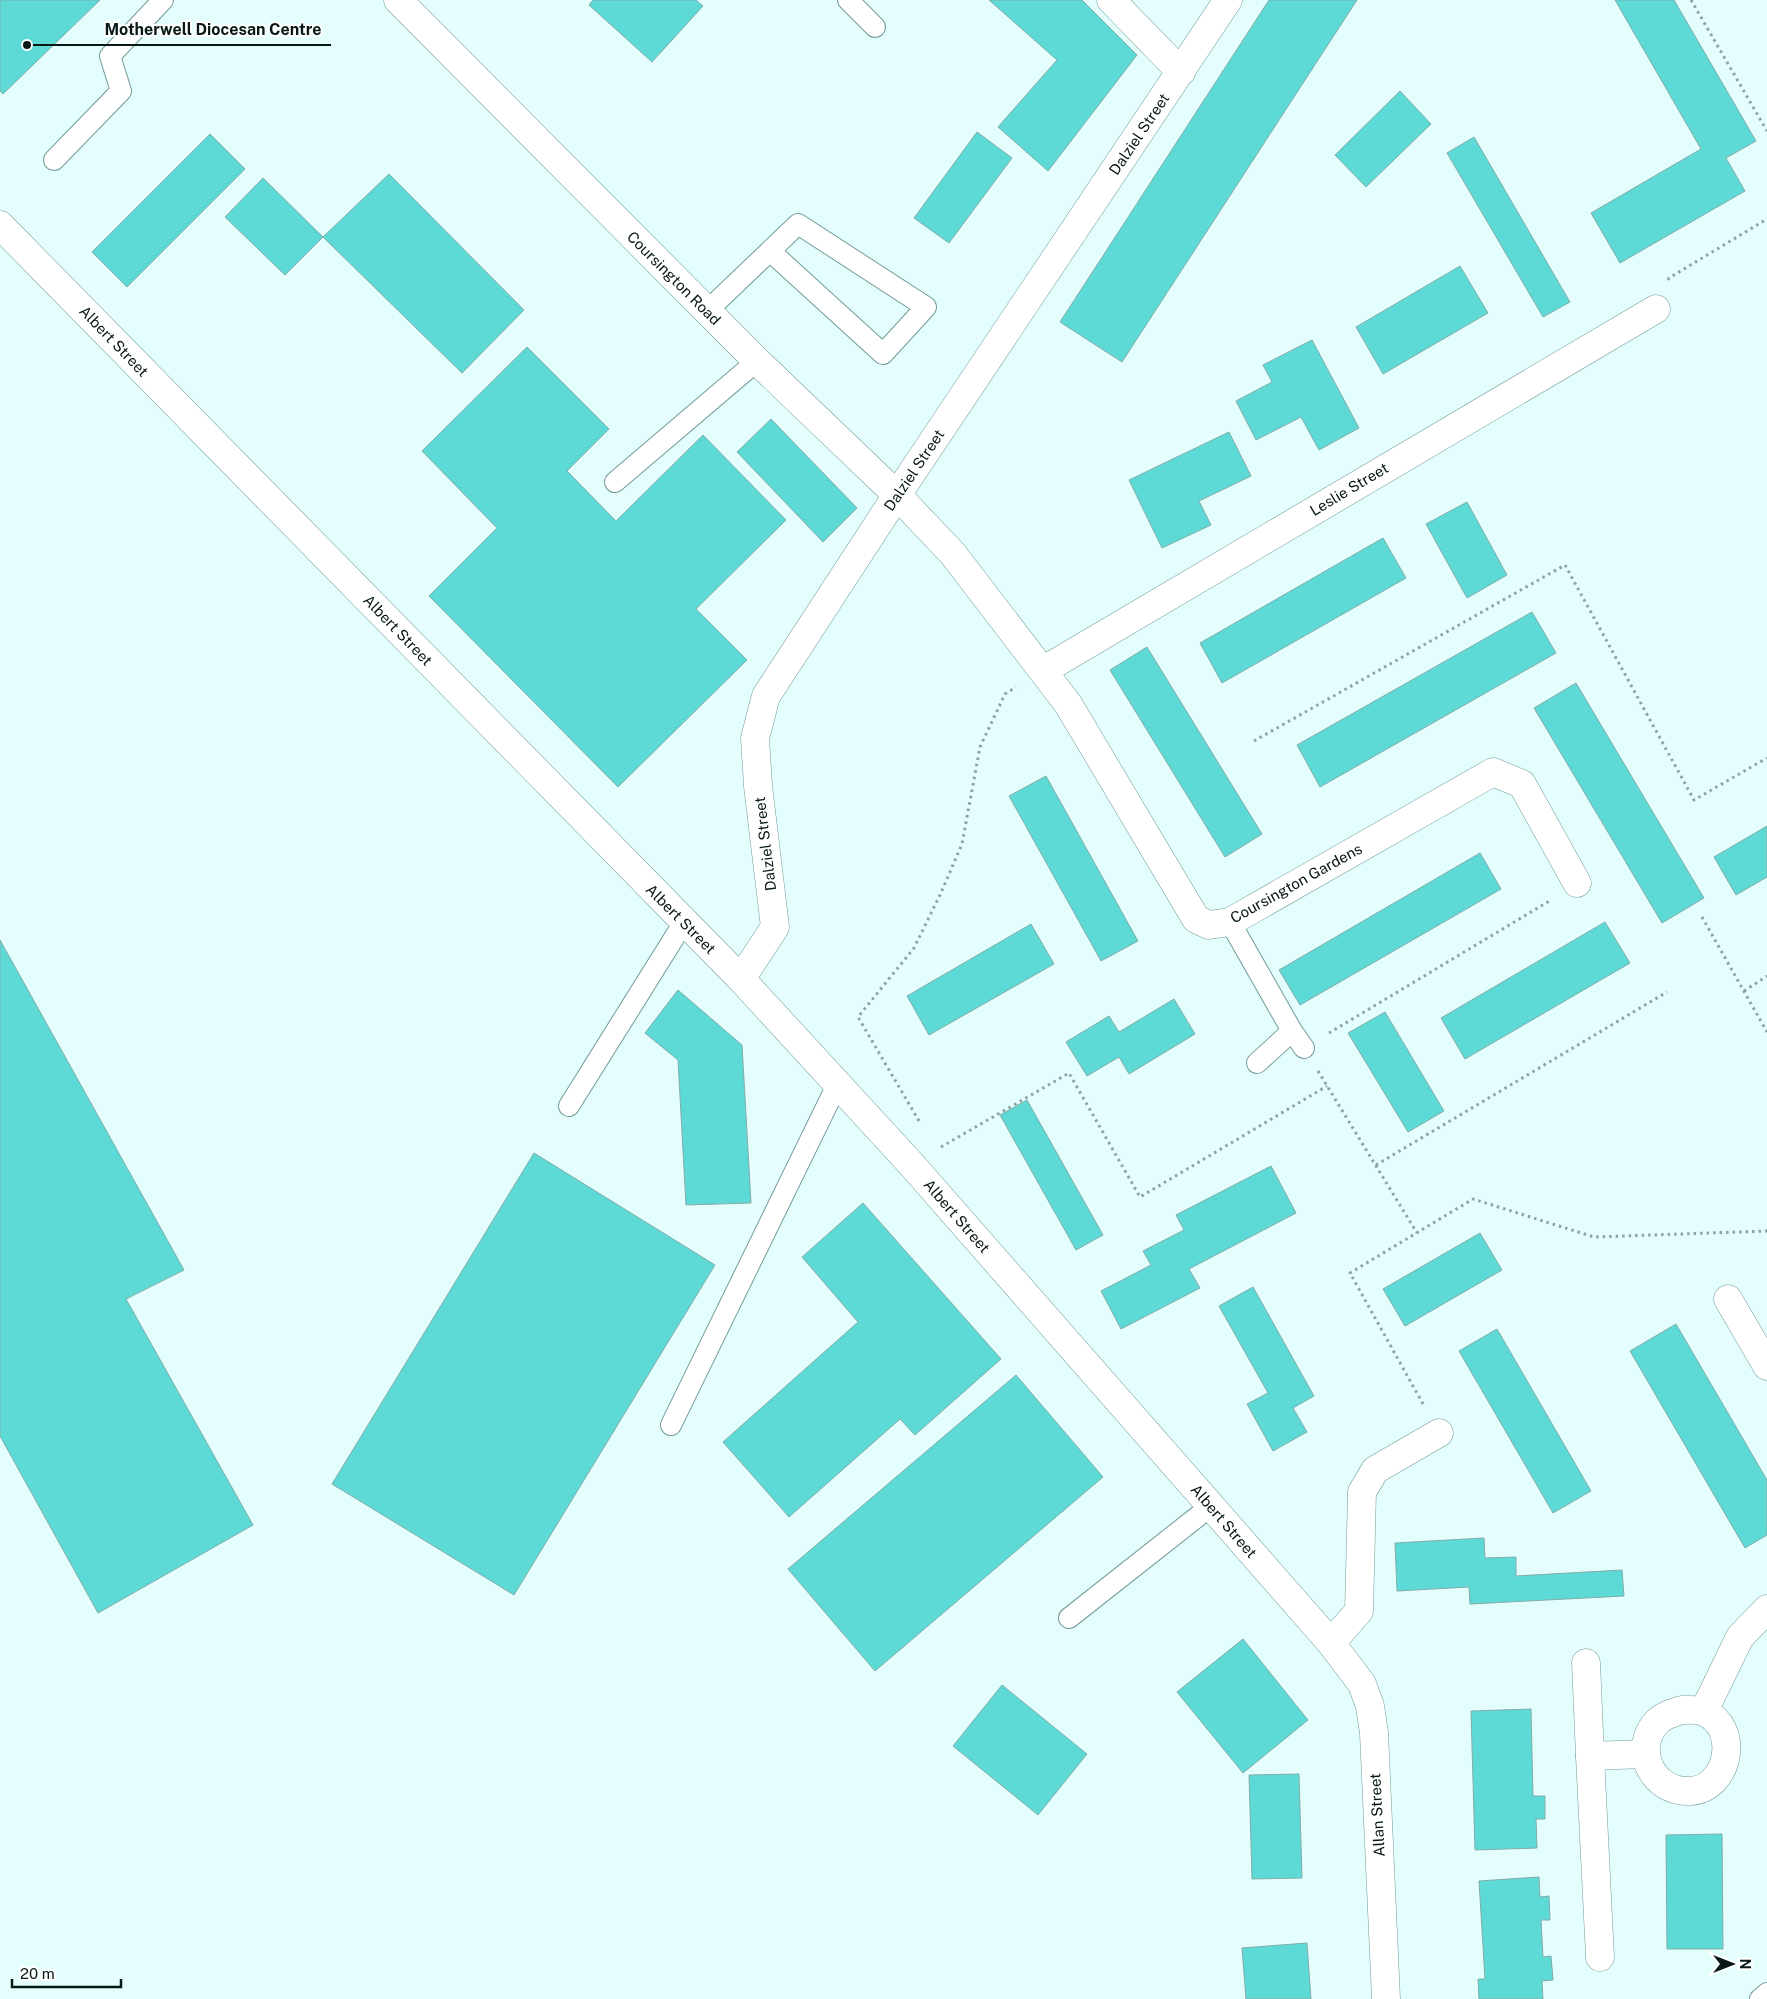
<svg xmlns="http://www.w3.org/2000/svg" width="1767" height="1999" font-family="'Public Sans',sans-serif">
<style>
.building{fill:#5edad6;stroke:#81acaa}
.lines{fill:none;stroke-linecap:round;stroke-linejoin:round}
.lane-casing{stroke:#719b99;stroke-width:22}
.street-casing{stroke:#719b99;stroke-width:29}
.path{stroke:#8ca3a1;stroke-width:3;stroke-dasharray:2.5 4;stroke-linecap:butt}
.lane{stroke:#fff;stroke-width:20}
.street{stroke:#fff;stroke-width:28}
.labels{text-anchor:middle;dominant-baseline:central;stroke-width:4;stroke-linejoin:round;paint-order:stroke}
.street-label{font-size:15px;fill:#071817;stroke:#fff}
.leader{fill:none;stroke:#071817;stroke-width:2}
.callout-dot{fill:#071817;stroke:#fff;stroke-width:2}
.callout-label{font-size:16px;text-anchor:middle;font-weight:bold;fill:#071817;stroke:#fff;stroke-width:4;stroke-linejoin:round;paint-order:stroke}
</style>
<rect width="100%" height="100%" fill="#e3fefc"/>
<g class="building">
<path d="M 0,0 L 100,0 L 3,94 L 0,91 Z"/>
<path d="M 593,0 L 696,0 L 703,6 L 652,62 L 589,5 Z"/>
<path d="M 989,0 L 1082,0 L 1137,55 L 1048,171 L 998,127 L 1057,60 Z"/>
<path d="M 1269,0 L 1357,0 L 1122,362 L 1060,322 Z"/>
<path d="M 1615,0 L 1674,0 L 1756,141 L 1726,158 L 1745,191 L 1620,263 L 1591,213 L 1701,149 Z"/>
<path d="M 1400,91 L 1431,124 L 1366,187 L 1335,155 Z"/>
<path d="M 977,132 L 1012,158 L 949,243 L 914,218 Z"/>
<path d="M 210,134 L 245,169 L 127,287 L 92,252 Z"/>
<path d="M 1474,137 L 1570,302 L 1543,317 L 1447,153 Z"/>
<path d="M 389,174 L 524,310 L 462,373 L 323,237 Z"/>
<path d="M 263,178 L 323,237 L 285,275 L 225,217 Z"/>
<path d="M 1460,266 L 1488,313 L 1383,374 L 1356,327 Z"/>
<path d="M 1312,340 L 1359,428 L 1319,450 L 1301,417 L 1256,440 L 1236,401 L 1272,382 L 1263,365 Z"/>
<path d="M 527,347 L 609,429 L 567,471 L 616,521 L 703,435 L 786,520 L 696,609 L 747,660 L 618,787 L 429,596 L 497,528 L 422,451 Z"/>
<path d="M 771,419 L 857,508 L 823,542 L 737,452 Z"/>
<path d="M 1229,432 L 1251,476 L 1199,501 L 1211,525 L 1162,548 L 1129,480 Z"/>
<path d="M 1467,502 L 1507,575 L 1467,598 L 1426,524 Z"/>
<path d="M 1383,538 L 1406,578 L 1222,683 L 1200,643 Z"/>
<path d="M 1532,612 L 1556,653 L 1320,787 L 1297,745 Z"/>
<path d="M 1147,647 L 1262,834 L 1225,857 L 1110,670 Z"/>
<path d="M 1576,683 L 1704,898 L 1662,923 L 1534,708 Z"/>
<path d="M 1046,776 L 1138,941 L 1101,961 L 1009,796 Z"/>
<path d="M 1767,826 L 1767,877 L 1736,895 L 1714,857 Z"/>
<path d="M 1480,853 L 1501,889 L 1300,1005 L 1279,970 Z"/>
<path d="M 1605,922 L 1630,963 L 1465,1059 L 1441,1018 Z"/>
<path d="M 1031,924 L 1054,964 L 929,1035 L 907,996 Z"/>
<path d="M 0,940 L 184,1270 L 126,1299 L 253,1525 L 98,1613 L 0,1436 Z"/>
<path d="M 678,990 L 742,1045 L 751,1203 L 686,1205 L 678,1060 L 645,1033 Z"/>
<path d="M 1174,999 L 1195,1034 L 1129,1074 L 1119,1057 L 1087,1076 L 1066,1042 L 1109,1016 L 1119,1032 Z"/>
<path d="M 1385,1012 L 1444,1111 L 1408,1132 L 1348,1033 Z"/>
<path d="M 1027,1100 L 1103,1235 L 1076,1250 L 1000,1115 Z"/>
<path d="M 534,1153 L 715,1265 L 514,1595 L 332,1484 Z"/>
<path d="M 1271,1166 L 1296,1213 L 1189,1269 L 1200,1288 L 1121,1329 L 1101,1291 L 1151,1265 L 1143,1251 L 1184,1230 L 1176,1215 Z"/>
<path d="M 863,1203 L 1001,1359 L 915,1435 L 900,1419 L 789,1517 L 723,1442 L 858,1322 L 802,1257 Z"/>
<path d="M 1480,1233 L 1502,1270 L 1405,1326 L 1383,1289 Z"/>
<path d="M 1253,1287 L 1314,1396 L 1293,1408 L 1307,1432 L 1273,1451 L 1247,1404 L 1268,1393 L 1219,1306 Z"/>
<path d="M 1676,1324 L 1767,1480 L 1767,1535 L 1745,1548 L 1630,1351 Z"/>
<path d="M 1497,1329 L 1591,1491 L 1553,1513 L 1459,1351 Z"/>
<path d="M 1016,1375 L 1103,1477 L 875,1671 L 788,1569 Z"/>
<path d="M 1484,1538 L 1485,1558 L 1516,1557 L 1516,1576 L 1622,1570 L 1624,1596 L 1470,1604 L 1469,1587 L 1397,1591 L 1395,1543 Z"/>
<path d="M 1243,1639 L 1308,1720 L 1243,1773 L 1177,1692 Z"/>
<path d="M 1002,1685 L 1087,1754 L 1038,1815 L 953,1746 Z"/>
<path d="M 1531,1709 L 1533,1796 L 1545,1796 L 1545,1819 L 1536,1819 L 1537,1848 L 1475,1850 L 1471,1711 Z"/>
<path d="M 1299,1774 L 1302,1878 L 1252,1879 L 1249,1775 Z"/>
<path d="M 1722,1834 L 1723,1949 L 1667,1949 L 1666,1835 Z"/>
<path d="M 1539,1877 L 1540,1897 L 1549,1896 L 1550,1920 L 1541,1920 L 1543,1957 L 1551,1956 L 1553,1980 L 1542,1981 L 1543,1999 L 1479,1999 L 1478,1979 L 1485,1979 L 1479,1881 Z"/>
<path d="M 1307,1943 L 1311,1999 L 1246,1999 L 1242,1948 Z"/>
</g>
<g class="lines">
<defs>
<g id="lane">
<path d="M 848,0 L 875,27"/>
<path d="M 54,160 L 121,91 L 110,56 L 163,0"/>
<path d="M 707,311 L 798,224 L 926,307 L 883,354 L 770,251"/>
<path d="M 615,482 L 757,361"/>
<path d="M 1230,922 L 1292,1031 L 1304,1048"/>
<path d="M 1257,1063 L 1292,1031"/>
<path d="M 569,1106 L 684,922"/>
<path d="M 671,1425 L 837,1085"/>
<path d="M 1069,1618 L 1211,1506"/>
<path d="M 1760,1999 L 1767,1993"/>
</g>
<g id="street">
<path d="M 398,0 L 757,361 L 897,495 L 953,554 L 1068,704 L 1196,919 L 1209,925 L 1230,922 L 1493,772 L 1522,784 L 1577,883"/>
<path d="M 1111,0 L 1181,72"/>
<path d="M 0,225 L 741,979 L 912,1165 L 1331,1643 L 1362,1684 L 1370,1706 L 1374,1733 L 1386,1999"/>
<path d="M 1044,670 L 1656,309"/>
<path d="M 741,979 L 775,927 L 758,786 L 755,738 L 766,696 L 897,495 L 1228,0"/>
<path d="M 1728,1299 L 1767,1366"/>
<path d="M 1331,1643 L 1359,1611 L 1362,1492 L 1375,1470 L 1439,1433"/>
<path d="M 1586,1663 L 1590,1756 L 1645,1754"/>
<path d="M 1682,1710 C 1689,1710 1698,1709 1704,1712 C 1741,1728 1729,1789 1690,1791 C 1652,1793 1631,1748 1658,1721 C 1664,1715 1673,1713 1682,1710 Z"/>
<path d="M 1704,1711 L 1740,1637 L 1767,1609"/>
<path d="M 1590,1756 L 1600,1957"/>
</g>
</defs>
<use href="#lane" class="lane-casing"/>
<use href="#street" class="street-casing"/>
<g class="path">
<path d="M 1691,0 L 1767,131"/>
<path d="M 1668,280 L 1669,278 L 1767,219"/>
<path d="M 1254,741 L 1565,565 L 1694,800 L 1767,758"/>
<path d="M 1702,917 L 1767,1032"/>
<path d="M 1744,991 L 1767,976"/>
<path d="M 1329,1033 L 1551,900"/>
<path d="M 1318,1071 L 1417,1233"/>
<path d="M 919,1121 L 858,1017 L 914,948 L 940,895 L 962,844 L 980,747 L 1005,694 L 1016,687"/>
<path d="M 941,1147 L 1069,1073 L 1140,1197 L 1327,1086"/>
<path d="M 1376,1165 L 1667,992"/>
<path d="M 1423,1404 L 1350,1273 L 1473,1199 L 1594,1237 L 1767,1231"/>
</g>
<use href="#lane" class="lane"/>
<use href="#street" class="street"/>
</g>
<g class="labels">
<g class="street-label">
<text transform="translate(1139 134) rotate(-56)">Dalziel Street</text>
<text transform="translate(674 278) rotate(45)">Coursington Road</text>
<text transform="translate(114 341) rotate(46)">Albert Street</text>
<text transform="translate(914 470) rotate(-56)">Dalziel Street</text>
<text transform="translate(1349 489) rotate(-31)">Leslie Street</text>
<text transform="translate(398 630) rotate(46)">Albert Street</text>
<text transform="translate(765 844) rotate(-97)">Dalziel Street</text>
<text transform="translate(1296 883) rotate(-29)">Coursington Gardens</text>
<text transform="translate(681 919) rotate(45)">Albert Street</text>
<text transform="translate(957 1216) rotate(49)">Albert Street</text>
<text transform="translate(1224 1521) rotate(49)">Albert Street</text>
<text transform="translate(1377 1815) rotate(-93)">Allan Street</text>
</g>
</g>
<path class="leader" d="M27 45L94 45H331"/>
<circle class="callout-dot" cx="27" cy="45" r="5"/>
<g class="callout-label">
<text x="213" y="35">Motherwell Diocesan Centre</text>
</g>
<g transform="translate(1732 1964) rotate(90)" stroke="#ffffff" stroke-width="4" paint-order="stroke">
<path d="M0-4L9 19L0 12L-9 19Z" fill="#071817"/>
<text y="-8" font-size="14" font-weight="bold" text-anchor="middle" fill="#071817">N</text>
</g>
<path d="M12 1979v8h109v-8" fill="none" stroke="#071817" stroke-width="2.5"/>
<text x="20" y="1979" font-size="15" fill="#071817" stroke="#ffffff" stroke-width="4" paint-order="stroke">20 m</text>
</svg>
